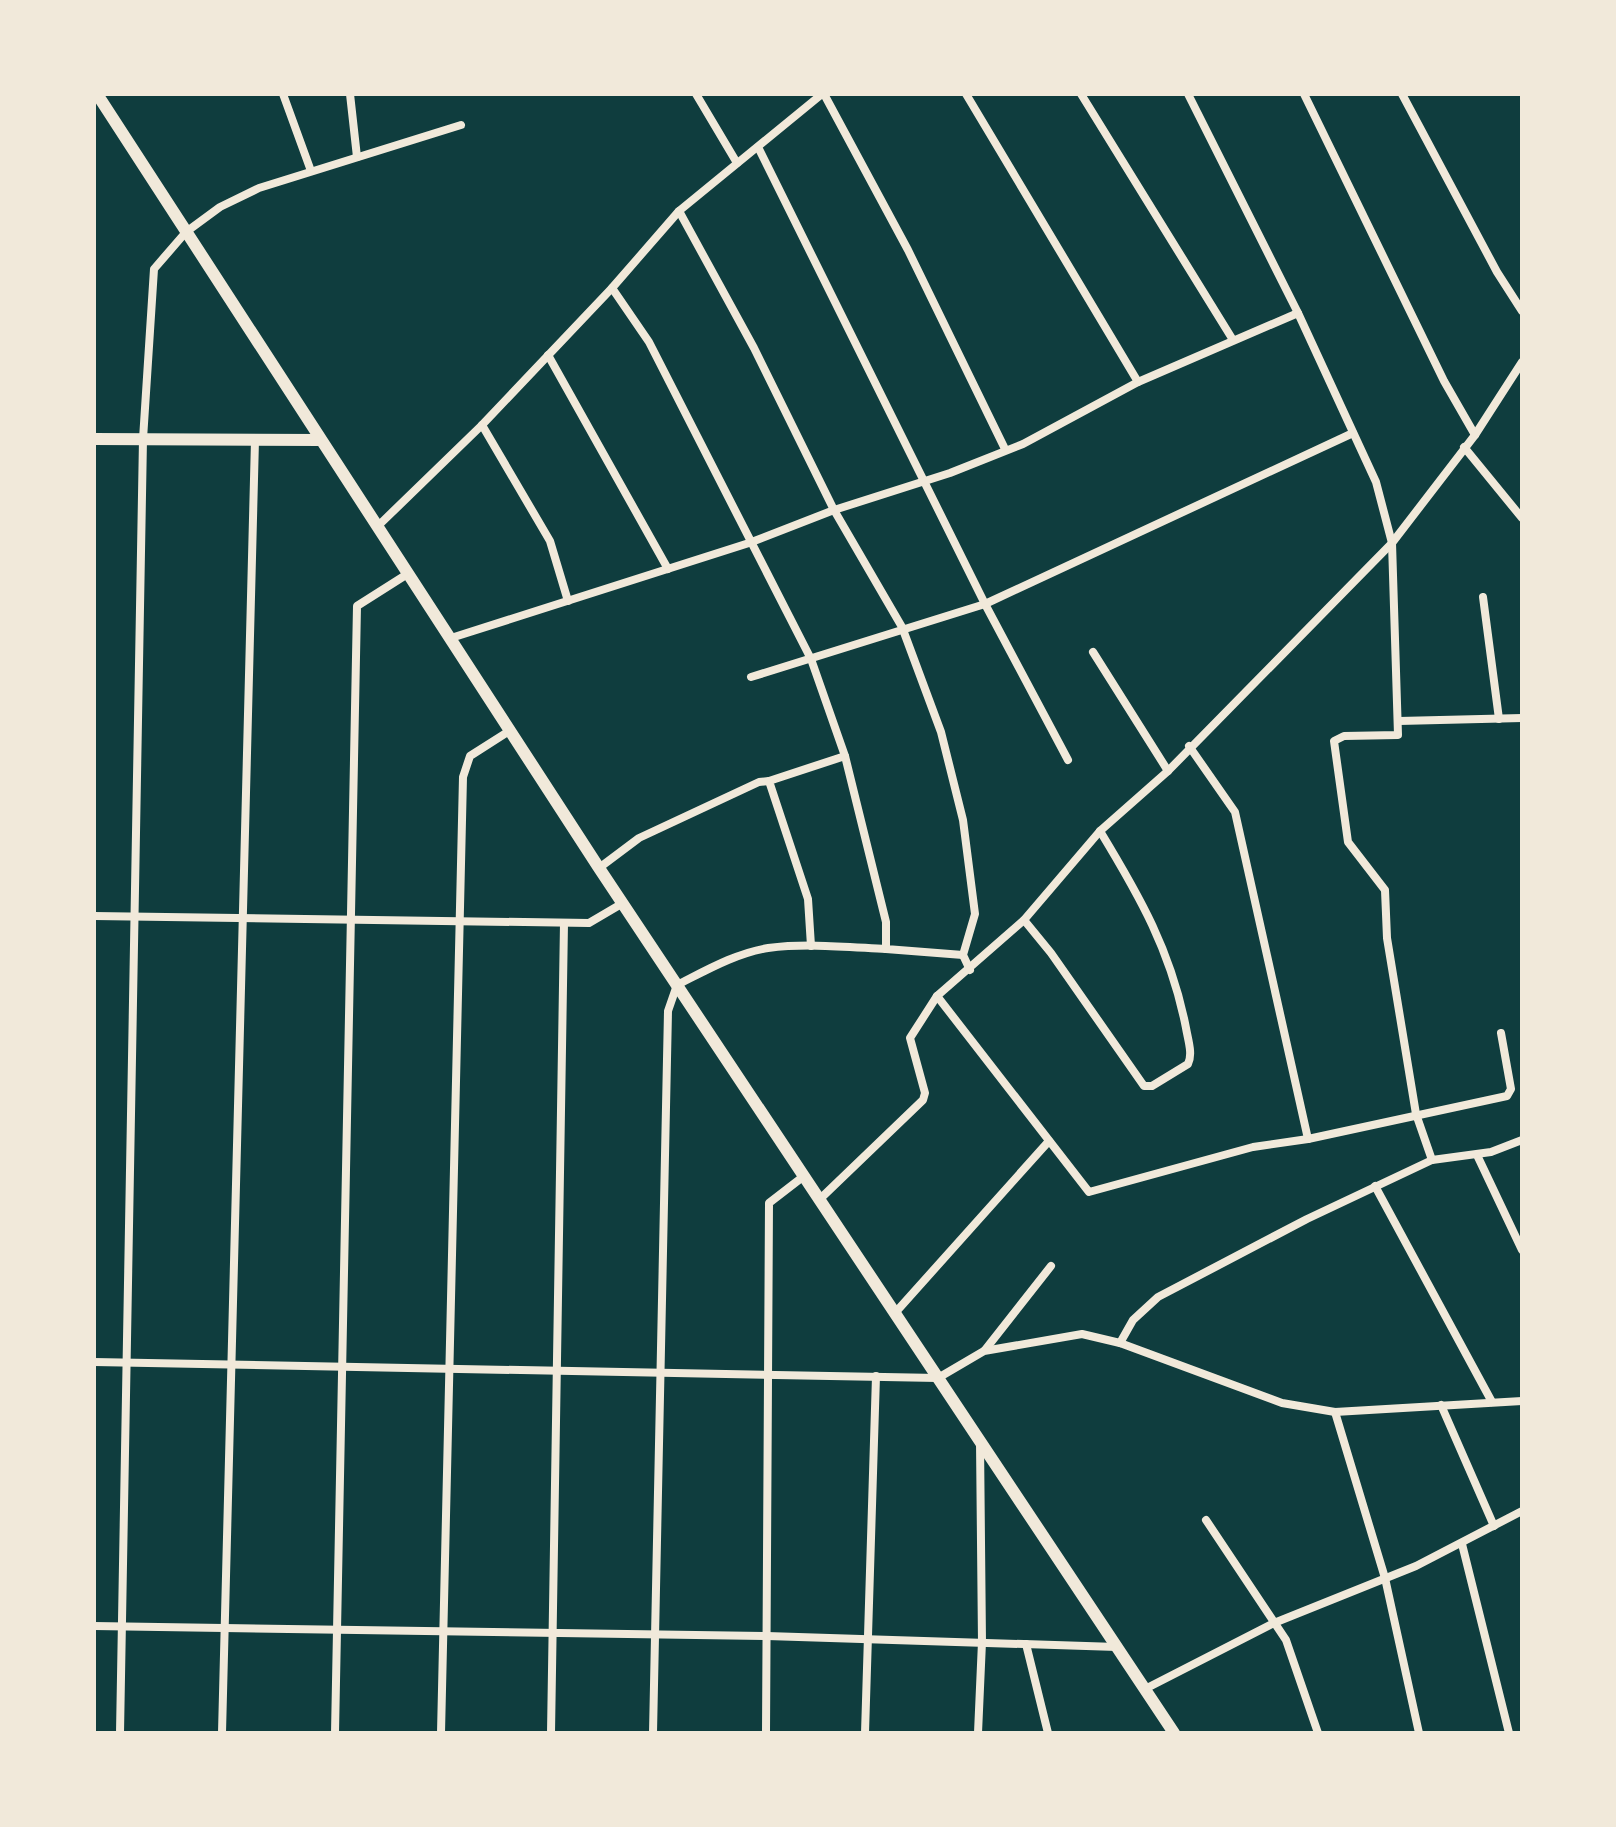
<svg xmlns="http://www.w3.org/2000/svg" width="1616" height="1827" font-family="'Source Sans 3',sans-serif">
<style>
.lines{fill:none;stroke-linecap:round;stroke-linejoin:round}
.minor{stroke:#f1e9da;stroke-width:8}
.tertiary{stroke:#f1e9da;stroke-width:12}
</style>
<rect width="100%" height="100%" fill="#0f3d3e"/>
<g class="lines">
<g class="minor">
<path d="M 283,94 L 311,171"/>
<path d="M 350,94 L 357,157"/>
<path d="M 696,94 L 737,163"/>
<path d="M 824,94 L 908,250 L 1005,449"/>
<path d="M 966,94 L 1138,382"/>
<path d="M 1081,94 L 1233,340"/>
<path d="M 1188,94 L 1298,313 L 1376,482 L 1392,543 L 1398,735 L 1344,736 L 1334,741 L 1348,842 L 1385,890 L 1387,938 L 1416,1114 L 1432,1160"/>
<path d="M 1304,94 L 1444,381 L 1475,435"/>
<path d="M 1402,94 L 1497,272 L 1522,311"/>
<path d="M 758,147 L 985,604 L 1068,760"/>
<path d="M 679,211 L 754,348 L 834,510 L 902,627 L 941,732 L 963,820 L 975,914 L 963,955 L 970,970"/>
<path d="M 612,288 L 649,342 L 811,659 L 845,756 L 886,922 L 886,949 L 963,955"/>
<path d="M 548,355 L 668,569"/>
<path d="M 482,425 L 550,541 L 568,601"/>
<path d="M 1464,447 L 1522,518"/>
<path d="M 379,525 L 482,425 L 612,288 L 679,211 L 822,94"/>
<path d="M 1483,597 L 1499,719"/>
<path d="M 451,638 L 749,543 L 834,510 L 950,473 L 1023,444 L 1138,382 L 1298,313"/>
<path d="M 1093,652 L 1168,771"/>
<path d="M 751,677 L 985,604 L 1353,433"/>
<path d="M 1399,721 L 1522,718"/>
<path d="M 1189,746 L 1235,812 L 1308,1139"/>
<path d="M 599,868 L 639,838 L 759,782 L 769,781"/>
<path d="M 94,916 L 589,923 L 623,903"/>
<path d="M 1024,920 L 1051,953 L 1144,1086 L 1152,1086 L 1188,1064 C 1193,1054 1188,1040 1186,1028 C 1171,951 1140,897 1100,831"/>
<path d="M 811,946 L 808,899 L 769,781 L 845,756"/>
<path d="M 937,996 L 1089,1192 L 1253,1147 L 1308,1139 L 1507,1096 L 1511,1089 L 1501,1033"/>
<path d="M 1477,1155 L 1522,1250"/>
<path d="M 1375,1186 L 1492,1402"/>
<path d="M 820,1199 L 923,1100 L 925,1093 L 910,1038 L 937,996 L 1024,920 L 1100,831 L 1168,771 L 1392,543 L 1475,435 L 1522,362"/>
<path d="M 895,1313 L 1049,1141"/>
<path d="M 1120,1343 L 1133,1320 L 1158,1297 L 1307,1219 L 1432,1160 L 1491,1152 L 1522,1140"/>
<path d="M 985,1350 L 1051,1266"/>
<path d="M 94,1362 L 938,1378 L 984,1351 L 1082,1334 L 1120,1343 L 1282,1403 L 1335,1412 L 1522,1401"/>
<path d="M 1441,1405 L 1494,1526"/>
<path d="M 1335,1412 L 1385,1578 L 1419,1733"/>
<path d="M 1206,1520 L 1286,1640 L 1318,1733"/>
<path d="M 1462,1544 L 1509,1733"/>
<path d="M 94,1626 L 767,1636 L 1117,1647"/>
<path d="M 1026,1644 L 1048,1733"/>
<path d="M 1145,1689 L 1274,1623 L 1416,1566 L 1522,1511"/>
<path d="M 120,1733 L 143,439 L 154,269 L 186,232 L 220,207 L 259,188 L 461,125"/>
<path d="M 222,1733 L 255,440"/>
<path d="M 335,1733 L 357,606 L 409,573"/>
<path d="M 441,1733 L 463,777 L 470,756 L 511,730"/>
<path d="M 551,1733 L 564,923"/>
<path d="M 653,1733 L 668,1011 L 677,985 C 705,971 736,953 768,948 C 807,943 847,947 886,949"/>
<path d="M 766,1733 L 769,1203 L 804,1176"/>
<path d="M 865,1733 L 876,1376"/>
<path d="M 978,1733 L 982,1642 L 980,1442"/>
</g>
<g class="tertiary">
<path d="M 97,94 L 599,868 L 1174,1733"/>
<path d="M 94,439 L 320,440"/>
</g>
</g>
<rect width="1616" height="1827" fill="none" stroke="#f1e9da" stroke-width="192"/>
</svg>
